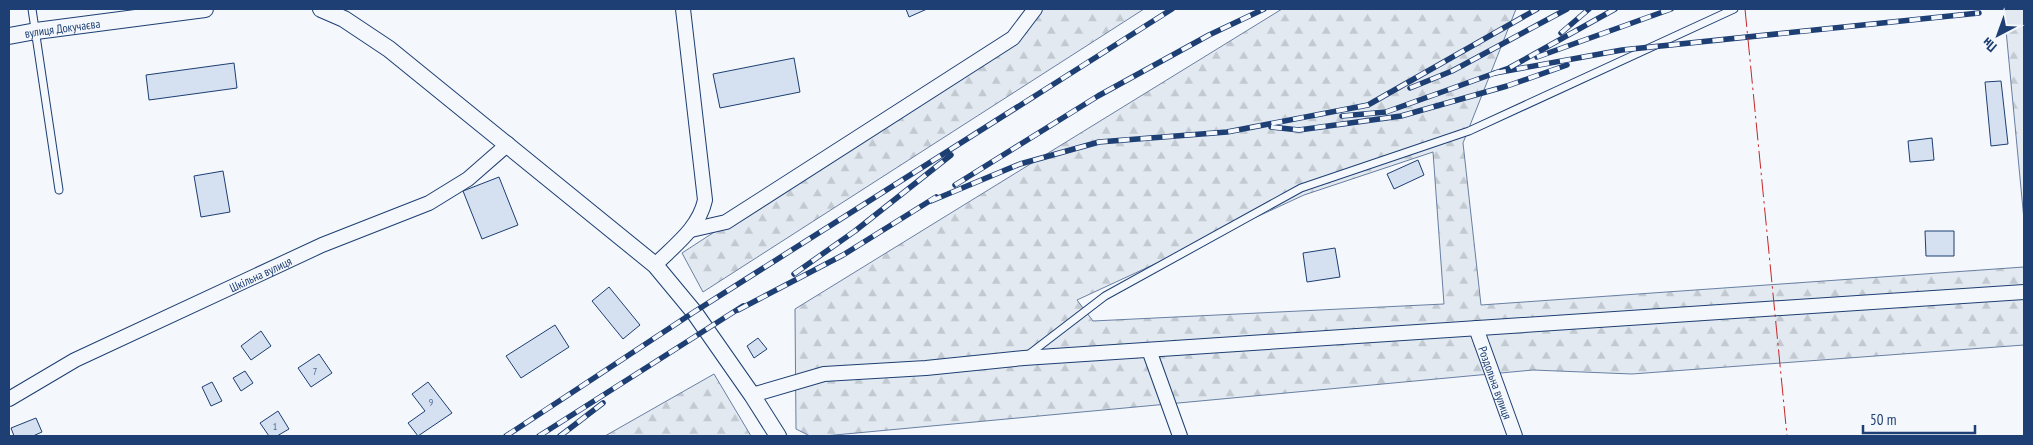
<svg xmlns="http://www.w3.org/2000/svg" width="2033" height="445" font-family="'PT Sans Narrow',sans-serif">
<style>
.forest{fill:url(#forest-firs);stroke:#687fa3;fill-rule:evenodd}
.building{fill:#d5e0f0;stroke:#1d3f73}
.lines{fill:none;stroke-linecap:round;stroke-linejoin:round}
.service-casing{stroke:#1d3f73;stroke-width:9}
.minor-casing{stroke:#1d3f73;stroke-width:16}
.tertiary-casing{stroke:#1d3f73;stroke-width:18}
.service{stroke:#f4f7fb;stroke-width:7}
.minor{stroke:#f4f7fb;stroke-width:14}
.tertiary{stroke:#f4f7fb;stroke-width:16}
.rail-casing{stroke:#1d3f73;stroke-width:5.5}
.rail{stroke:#f4f7fb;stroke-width:4;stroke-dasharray:11;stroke-linecap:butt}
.power{stroke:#c62828;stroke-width:1;stroke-dasharray:18 4 2.5 4;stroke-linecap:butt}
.labels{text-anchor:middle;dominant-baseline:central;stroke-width:4;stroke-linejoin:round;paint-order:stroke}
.number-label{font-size:10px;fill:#4b6792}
.street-label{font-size:12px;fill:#1d3f73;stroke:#f4f7fb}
</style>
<defs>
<pattern id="forest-firs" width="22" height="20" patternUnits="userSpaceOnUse" patternTransform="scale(1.25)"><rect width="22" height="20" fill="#e3e9f0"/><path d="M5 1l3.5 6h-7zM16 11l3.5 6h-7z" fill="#c2c9d1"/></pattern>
</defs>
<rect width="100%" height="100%" fill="#f4f7fb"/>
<g class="forest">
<path d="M 1035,9 L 1144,9 L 703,292 L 682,253 L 1013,38 Z"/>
<path d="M 1282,9 L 1516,9 L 1463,143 L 1481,305 L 2024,267 L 2024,345 L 1632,374 L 1533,370 L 824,436 L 810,436 L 796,429 L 795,309 ZM 1433,152 L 1444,304 L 1093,321 L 1077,300 L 1304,195 Z"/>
<path d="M 2004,9 L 2024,9 L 2024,220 Z"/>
<path d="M 714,374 L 751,436 L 605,436 Z"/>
</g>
<g class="building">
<path d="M 906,9 L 927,9 L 909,17 Z"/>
<path d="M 794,58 L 800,92 L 720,108 L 713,74 Z"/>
<path d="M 234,63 L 237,88 L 149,100 L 146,75 Z"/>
<path d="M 2001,81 L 2008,144 L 1991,146 L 1985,82 Z"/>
<path d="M 1932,138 L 1934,160 L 1910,162 L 1908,141 Z"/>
<path d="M 1418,160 L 1424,175 L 1394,189 L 1387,174 Z"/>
<path d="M 223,171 L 230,212 L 201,217 L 194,176 Z"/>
<path d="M 499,177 L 518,225 L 482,239 L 463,191 Z"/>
<path d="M 1925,231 L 1954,231 L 1954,256 L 1926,256 Z"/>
<path d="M 1335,248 L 1340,277 L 1307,282 L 1303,253 Z"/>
<path d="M 609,287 L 640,325 L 623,339 L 592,301 Z"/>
<path d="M 555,325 L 569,347 L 521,378 L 506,356 Z"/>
<path d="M 261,331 L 271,346 L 251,360 L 241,346 Z"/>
<path d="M 758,338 L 767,349 L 754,358 L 747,346 Z"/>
<path d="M 319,354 L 332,373 L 311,387 L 298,368 Z"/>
<path d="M 245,371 L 253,383 L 241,391 L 233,378 Z"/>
<path d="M 212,382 L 222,401 L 211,406 L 202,387 Z"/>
<path d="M 428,382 L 452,413 L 418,436 L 408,423 L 425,411 L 412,394 Z"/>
<path d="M 278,411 L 289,429 L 277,436 L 269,436 L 260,423 Z"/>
<path d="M 36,418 L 42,432 L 33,436 L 14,436 L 11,428 Z"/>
</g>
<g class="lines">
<defs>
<g id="service">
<path d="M 32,9 L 59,190"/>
<path d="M 1028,355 L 1105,296 L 1301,188 L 1469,131 L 1734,9"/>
</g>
<g id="minor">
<path d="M 691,230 L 726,222 L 1013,38 L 1035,9"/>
<path d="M 655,265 C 675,245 699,228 705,200 L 683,9"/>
<path id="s1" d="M 1476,328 L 1515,436"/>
<path d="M 1149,350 L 1180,436"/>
<path d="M 752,395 L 824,374 L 926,368 L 1024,358 L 2024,292"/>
<path id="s2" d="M 9,399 L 75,360 L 322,245 L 429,203 L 468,179 L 508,144"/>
</g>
<g id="tertiary">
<path d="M 321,9 L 344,19 L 389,49 L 655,265 L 694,312 L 752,395 L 778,436"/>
<path id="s3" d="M 9,36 L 36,31 L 205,9"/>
</g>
</defs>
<use href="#service" class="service-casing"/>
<use href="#minor" class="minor-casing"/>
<use href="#tertiary" class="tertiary-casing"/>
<use href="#service" class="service"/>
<use href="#minor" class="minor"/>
<use href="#tertiary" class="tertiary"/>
<defs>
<g id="rail">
<path d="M 1561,33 L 1589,9"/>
<path d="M 1537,57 L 1671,9"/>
<path d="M 1495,73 L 1622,50 L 1979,13"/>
<path d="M 1410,88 L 1452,71 L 1567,9"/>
<path d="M 1342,116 L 1386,112 L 1509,68 L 1615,9"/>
<path d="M 1271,127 L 1299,130 L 1401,116 L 1507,86 L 1567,65"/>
<path d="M 955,185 L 1098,96 L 1209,35 L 1264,9"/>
<path d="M 931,201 L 1020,164 L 1099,142 L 1227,132 L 1368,105 L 1537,9"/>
<path d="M 794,274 L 855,231 L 951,155"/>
<path d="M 738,310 L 843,255 L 936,197"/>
<path d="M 506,436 L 694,312 L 1172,9"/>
<path d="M 539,436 L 743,306"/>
<path d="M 560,436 L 603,403"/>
</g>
</defs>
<use href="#rail" class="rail-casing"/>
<use href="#rail" class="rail"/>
<path class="power" d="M 1745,9 L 1787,436"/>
</g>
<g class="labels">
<g class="number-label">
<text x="315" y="371">7</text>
<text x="431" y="402">9</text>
<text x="275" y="426">1</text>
</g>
<g class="street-label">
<text stroke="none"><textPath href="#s3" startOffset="54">вулиця Докучаєва</textPath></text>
<text stroke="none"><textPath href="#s2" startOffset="281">Шкільна вулиця</textPath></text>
<text stroke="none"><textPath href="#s1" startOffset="58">Роздольна вулиця</textPath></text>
</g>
</g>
<rect width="2033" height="445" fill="none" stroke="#1d3f73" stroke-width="20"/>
<g transform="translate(1998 35) rotate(221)" stroke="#f4f7fb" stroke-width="4" paint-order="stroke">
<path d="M0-4L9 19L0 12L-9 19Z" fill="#1d3f73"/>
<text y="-8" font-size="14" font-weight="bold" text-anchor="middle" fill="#1d3f73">Пн</text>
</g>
<path d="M1863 425v8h112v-8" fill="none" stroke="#1d3f73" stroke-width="2.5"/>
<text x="1870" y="425" font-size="15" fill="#1d3f73" stroke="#f4f7fb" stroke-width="4" paint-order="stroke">50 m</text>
</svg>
